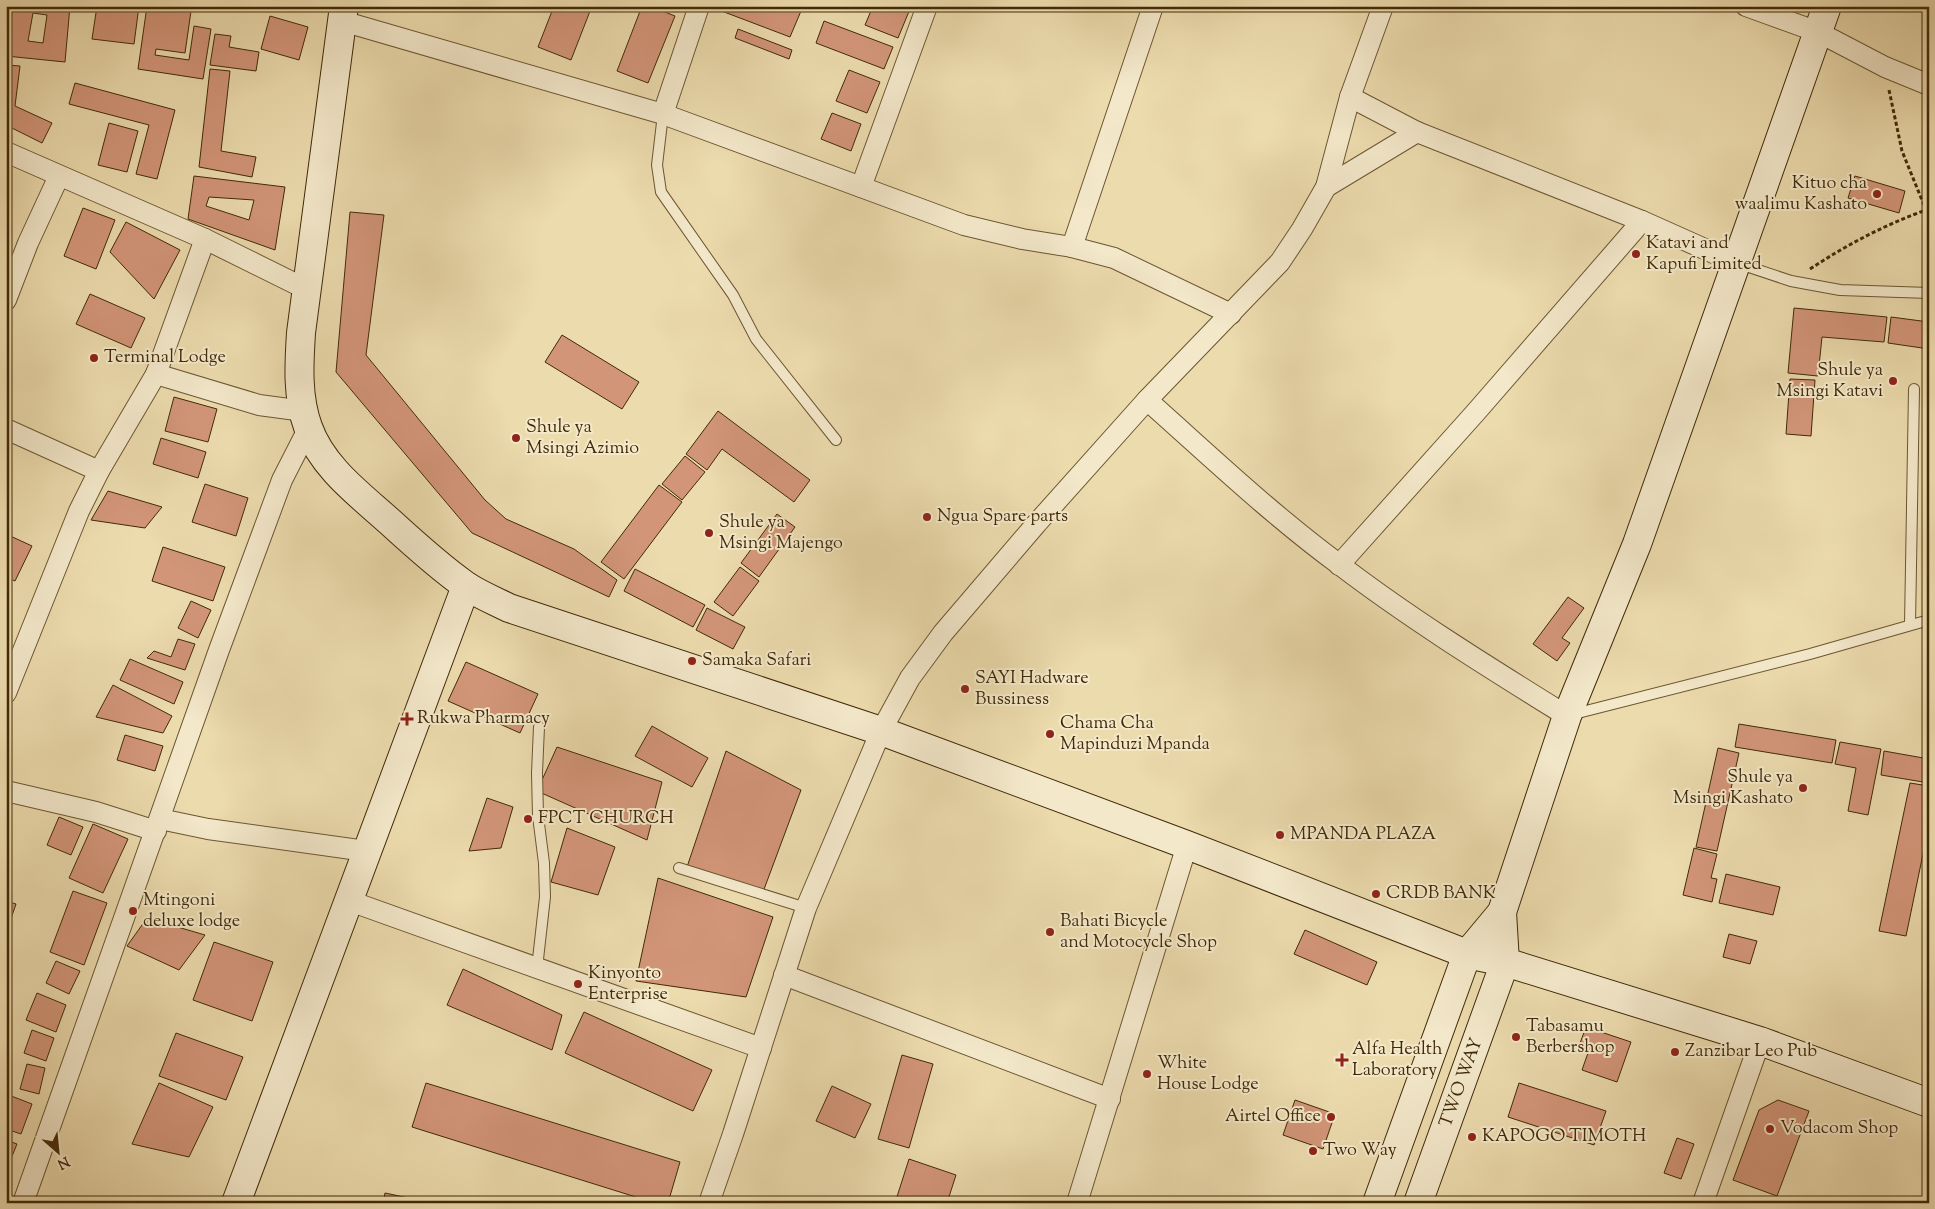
<svg xmlns="http://www.w3.org/2000/svg" width="1935" height="1209" font-family="'Sorts Mill Goudy',serif">
<style>
.building{fill:#d29578;stroke:#412a08;fill-rule:evenodd}
.lines{fill:none;stroke-linecap:round;stroke-linejoin:round}
.lane-casing{stroke:#6c5631;stroke-width:12}
.street-casing{stroke:#6c5631;stroke-width:22}
.secondary-casing{stroke:#412a08;stroke-width:30}
.path{stroke:#412a08;stroke-width:3;stroke-dasharray:4 2.5;stroke-linecap:butt}
.lane{stroke:#f3e8ca;stroke-width:10}
.street{stroke:#f3e8ca;stroke-width:20}
.secondary{stroke:#f3e8ca;stroke-width:28}
.poi-dot{fill:#8f2418;stroke:#f3e8ca;stroke-width:2}
.labels{text-anchor:middle;dominant-baseline:central;stroke-width:4;stroke-linejoin:round;paint-order:stroke}
.poi-label{font-size:18px;fill:#412a08;stroke:#f3e8ca;text-anchor:start}
.street-label{font-size:18px;fill:#412a08;stroke:#f3e8ca}
</style>
<rect width="100%" height="100%" fill="#ecdbad"/>
<filter id="stains"><feTurbulence type="fractalNoise" baseFrequency=".004" numOctaves="4"/><feColorMatrix values="0 0 0 0 .2 0 0 0 0 .09 0 0 0 0 .02 0 0 0 .5 -.17"/></filter>
<radialGradient id="worn" r=".72"><stop offset=".6" stop-color="#630" stop-opacity="0"/><stop offset="1" stop-color="#630" stop-opacity=".3"/></radialGradient>
<g class="building">
<path d="M 6,6 L 70,6 L 65,62 L 6,56 ZM 33,13 L 47,15 L 43,43 L 28,41 Z"/>
<path d="M 97,6 L 139,6 L 134,44 L 92,39 Z"/>
<path d="M 147,6 L 191,11 L 185,53 L 156,49 L 155,55 L 189,60 L 194,26 L 211,29 L 203,79 L 138,69 Z"/>
<path d="M 554,6 L 592,6 L 571,60 L 538,47 Z"/>
<path d="M 642,6 L 650,6 L 675,16 L 648,83 L 617,71 Z"/>
<path d="M 789,6 L 801,11 L 790,37 L 711,7 Z"/>
<path d="M 873,6 L 903,6 L 910,9 L 898,38 L 865,25 Z"/>
<path d="M 270,16 L 308,27 L 299,60 L 261,49 Z"/>
<path d="M 824,21 L 893,47 L 884,69 L 816,43 Z"/>
<path d="M 738,29 L 792,50 L 789,59 L 735,38 Z"/>
<path d="M 215,34 L 231,36 L 229,47 L 259,52 L 256,71 L 210,65 Z"/>
<path d="M 6,65 L 20,66 L 15,106 L 52,123 L 42,143 L 6,125 Z"/>
<path d="M 210,69 L 230,71 L 221,151 L 256,157 L 252,177 L 199,167 Z"/>
<path d="M 849,70 L 880,82 L 867,113 L 836,101 Z"/>
<path d="M 75,83 L 175,110 L 157,179 L 136,174 L 149,125 L 69,104 Z"/>
<path d="M 832,113 L 861,124 L 851,151 L 821,139 Z"/>
<path d="M 109,123 L 138,131 L 127,172 L 98,165 Z"/>
<path d="M 194,176 L 285,187 L 275,250 L 188,219 ZM 209,197 L 254,200 L 249,220 L 206,206 Z"/>
<path d="M 1855,176 L 1905,191 L 1899,213 L 1848,198 Z"/>
<path d="M 83,208 L 115,220 L 96,269 L 64,256 Z"/>
<path d="M 350,212 L 384,215 L 366,355 L 485,500 L 506,519 L 574,549 L 617,580 L 609,597 L 472,533 L 336,372 Z"/>
<path d="M 126,222 L 180,250 L 154,299 L 110,252 Z"/>
<path d="M 90,294 L 145,318 L 131,348 L 76,324 Z"/>
<path d="M 1794,308 L 1887,317 L 1884,342 L 1822,337 L 1818,376 L 1788,373 Z"/>
<path d="M 1891,317 L 1929,322 L 1929,349 L 1888,343 Z"/>
<path d="M 562,335 L 639,382 L 622,409 L 545,362 Z"/>
<path d="M 1790,379 L 1815,380 L 1811,436 L 1786,434 Z"/>
<path d="M 174,397 L 217,409 L 208,442 L 165,431 Z"/>
<path d="M 718,411 L 810,480 L 794,502 L 722,449 L 707,470 L 686,454 Z"/>
<path d="M 161,438 L 206,452 L 198,478 L 153,464 Z"/>
<path d="M 685,456 L 705,472 L 682,500 L 662,484 Z"/>
<path d="M 205,484 L 248,498 L 236,536 L 192,522 Z"/>
<path d="M 659,485 L 682,502 L 624,579 L 601,562 Z"/>
<path d="M 108,491 L 162,507 L 145,528 L 91,520 Z"/>
<path d="M 777,514 L 795,527 L 759,577 L 741,563 Z"/>
<path d="M 6,534 L 32,546 L 15,581 L 6,577 Z"/>
<path d="M 163,547 L 225,567 L 213,601 L 152,581 Z"/>
<path d="M 740,567 L 759,581 L 733,616 L 714,602 Z"/>
<path d="M 635,569 L 705,605 L 693,627 L 624,591 Z"/>
<path d="M 1568,597 L 1584,608 L 1562,638 L 1570,643 L 1557,661 L 1533,644 Z"/>
<path d="M 191,601 L 211,610 L 198,638 L 178,628 Z"/>
<path d="M 707,608 L 745,627 L 733,649 L 696,630 Z"/>
<path d="M 178,639 L 195,644 L 185,670 L 147,658 L 154,651 L 171,657 Z"/>
<path d="M 130,659 L 183,682 L 174,704 L 120,680 Z"/>
<path d="M 466,662 L 538,694 L 520,733 L 448,701 Z"/>
<path d="M 113,685 L 172,716 L 163,733 L 96,717 Z"/>
<path d="M 1739,724 L 1836,740 L 1832,763 L 1735,747 Z"/>
<path d="M 652,726 L 708,758 L 692,787 L 635,756 Z"/>
<path d="M 125,735 L 163,746 L 155,771 L 117,760 Z"/>
<path d="M 1840,742 L 1881,749 L 1868,815 L 1848,811 L 1856,768 L 1835,764 Z"/>
<path d="M 557,747 L 662,782 L 647,840 L 537,791 Z"/>
<path d="M 1718,748 L 1739,753 L 1717,851 L 1696,847 Z"/>
<path d="M 726,751 L 801,790 L 763,892 L 687,867 Z"/>
<path d="M 1884,751 L 1929,759 L 1929,783 L 1881,775 Z"/>
<path d="M 1910,783 L 1929,786 L 1929,825 L 1906,936 L 1879,931 Z"/>
<path d="M 487,798 L 513,807 L 501,848 L 469,851 Z"/>
<path d="M 59,817 L 83,827 L 71,855 L 47,845 Z"/>
<path d="M 93,824 L 128,839 L 103,893 L 69,878 Z"/>
<path d="M 567,828 L 615,847 L 598,895 L 551,882 Z"/>
<path d="M 1694,848 L 1717,854 L 1711,878 L 1717,879 L 1712,902 L 1683,895 Z"/>
<path d="M 1726,874 L 1780,887 L 1773,915 L 1719,903 Z"/>
<path d="M 658,878 L 773,917 L 746,997 L 636,981 Z"/>
<path d="M 73,891 L 107,903 L 84,965 L 50,952 Z"/>
<path d="M 6,901 L 16,904 L 6,933 Z"/>
<path d="M 147,918 L 205,935 L 179,970 L 127,946 Z"/>
<path d="M 1305,930 L 1377,962 L 1367,985 L 1294,954 Z"/>
<path d="M 1729,934 L 1757,941 L 1750,964 L 1723,957 Z"/>
<path d="M 214,942 L 273,962 L 252,1021 L 193,1000 Z"/>
<path d="M 56,961 L 80,971 L 69,994 L 46,983 Z"/>
<path d="M 463,969 L 562,1015 L 552,1050 L 447,1005 Z"/>
<path d="M 37,993 L 66,1005 L 56,1032 L 26,1020 Z"/>
<path d="M 584,1012 L 712,1070 L 693,1111 L 565,1053 Z"/>
<path d="M 1586,1027 L 1631,1042 L 1617,1082 L 1582,1070 L 1589,1050 L 1579,1046 Z"/>
<path d="M 32,1030 L 54,1038 L 46,1061 L 24,1053 Z"/>
<path d="M 176,1033 L 243,1057 L 226,1100 L 159,1076 Z"/>
<path d="M 902,1055 L 933,1064 L 909,1148 L 878,1139 Z"/>
<path d="M 27,1064 L 45,1068 L 39,1094 L 20,1089 Z"/>
<path d="M 159,1083 L 213,1107 L 189,1157 L 132,1144 Z"/>
<path d="M 426,1083 L 680,1162 L 668,1203 L 655,1203 L 412,1127 Z"/>
<path d="M 1519,1083 L 1606,1111 L 1594,1145 L 1508,1117 Z"/>
<path d="M 832,1086 L 871,1104 L 855,1138 L 816,1121 Z"/>
<path d="M 6,1094 L 32,1104 L 21,1134 L 6,1129 Z"/>
<path d="M 1295,1100 L 1335,1114 L 1323,1149 L 1283,1135 Z"/>
<path d="M 1778,1100 L 1809,1111 L 1777,1196 L 1733,1180 L 1759,1110 Z"/>
<path d="M 1677,1138 L 1694,1144 L 1681,1179 L 1664,1173 Z"/>
<path d="M 6,1140 L 17,1144 L 6,1171 Z"/>
<path d="M 909,1159 L 956,1175 L 947,1203 L 895,1203 Z"/>
<path d="M 385,1193 L 423,1201 L 383,1203 Z"/>
</g>
<g class="lines">
<defs>
<g id="lane">
<path d="M 663,114 L 657,165 L 661,192 L 733,295 L 756,339 L 836,440"/>
<path d="M 1737,263 L 1791,281 L 1840,290 L 1929,293"/>
<path d="M 1910,625 L 1914,389"/>
<path d="M 1570,715 L 1810,654 L 1929,620"/>
<path d="M 679,868 L 806,908"/>
<path d="M 537,968 L 545,897 L 544,863 L 538,816 L 537,773 L 539,727"/>
</g>
<g id="street">
<path d="M 1746,6 L 1818,32 L 1885,67 L 1929,85"/>
<path d="M 342,21 L 663,114 L 964,225 L 1022,239 L 1072,247 L 1114,258 L 1231,314"/>
<path d="M 1350,97 L 1417,132 L 1642,221 L 1736,263"/>
<path d="M 663,114 L 699,6"/>
<path d="M 6,152 L 205,239 L 308,290"/>
<path d="M 861,187 L 927,6"/>
<path d="M 1326,187 L 1417,132"/>
<path d="M 1072,247 L 1153,6"/>
<path d="M 6,300 L 28,243 L 59,176"/>
<path d="M 156,374 L 259,405 L 304,411"/>
<path d="M 1147,400 C 1210,456 1272,515 1340,565 C 1412,620 1490,668 1567,716"/>
<path d="M 6,429 L 99,471"/>
<path d="M 1339,565 L 1476,412 L 1642,221"/>
<path d="M 6,693 L 79,511 L 99,471 L 156,374 L 205,239"/>
<path d="M 6,791 L 96,812 L 156,831"/>
<path d="M 160,819 L 208,829 L 366,851"/>
<path d="M 347,900 L 761,1048"/>
<path d="M 784,975 L 1110,1099"/>
<path d="M 23,1203 L 219,650 L 282,480 L 308,429"/>
<path d="M 709,1203 L 733,1134 L 806,908 L 881,731 L 910,678 L 943,633 L 1037,523 L 1147,400 L 1280,262 L 1302,229 L 1326,187 L 1350,97 L 1383,6"/>
<path d="M 1077,1203 L 1187,845"/>
<path d="M 1703,1203 L 1760,1041"/>
</g>
<g id="secondary">
<path d="M 344,6 L 301,333 C 299,364 297,397 308,427 C 322,467 359,494 389,521 C 413,543 438,566 465,585 C 478,594 495,601 509,608 L 881,731 L 1187,845 L 1467,954 L 1505,962 L 1760,1041 L 1929,1103"/>
<path d="M 236,1203 L 466,586"/>
<path d="M 1377,1203 L 1467,954 L 1502,912 L 1567,716 L 1637,544 L 1827,6"/>
<path d="M 1418,1203 L 1505,962 L 1502,912"/>
</g>
</defs>
<use href="#lane" class="lane-casing"/>
<use href="#street" class="street-casing"/>
<use href="#secondary" class="secondary-casing"/>
<g class="path">
<path d="M 1889,90 L 1902,151 L 1926,210"/>
<path d="M 1810,269 C 1848,244 1886,224 1929,209"/>
</g>
<use href="#lane" class="lane"/>
<use href="#street" class="street"/>
<use href="#secondary" class="secondary"/>
</g>
<g class="poi-dot">
<circle cx="1877" cy="194" r="5"/>
<circle cx="1636" cy="254" r="5"/>
<circle cx="94" cy="358" r="5"/>
<circle cx="1893" cy="381" r="5"/>
<circle cx="516" cy="438" r="5"/>
<circle cx="927" cy="517" r="5"/>
<circle cx="709" cy="533" r="5"/>
<circle cx="692" cy="661" r="5"/>
<circle cx="965" cy="689" r="5"/>
<path d="M404.5 711.5h5v5h5v5h-5v5h-5v-5h-5v-5h5z"/>
<circle cx="1050" cy="734" r="5"/>
<circle cx="1803" cy="788" r="5"/>
<circle cx="528" cy="819" r="5"/>
<circle cx="1280" cy="835" r="5"/>
<circle cx="1376" cy="894" r="5"/>
<circle cx="133" cy="911" r="5"/>
<circle cx="1050" cy="932" r="5"/>
<circle cx="578" cy="984" r="5"/>
<circle cx="1516" cy="1037" r="5"/>
<circle cx="1675" cy="1052" r="5"/>
<path d="M1339.5 1052.5h5v5h5v5h-5v5h-5v-5h-5v-5h5z"/>
<circle cx="1147" cy="1074" r="5"/>
<circle cx="1331" cy="1117" r="5"/>
<circle cx="1770" cy="1129" r="5"/>
<circle cx="1472" cy="1137" r="5"/>
<circle cx="1313" cy="1151" r="5"/>
</g>
<g class="labels">
<g class="poi-label">
<text x="1867" y="184" text-anchor="end">Kituo cha<tspan x="1867" dy="21">waalimu Kashato</tspan></text>
<text x="1646" y="244">Katavi and<tspan x="1646" dy="21">Kapufi Limited</tspan></text>
<text x="104" y="358">Terminal Lodge</text>
<text x="1883" y="371" text-anchor="end">Shule ya<tspan x="1883" dy="21">Msingi Katavi</tspan></text>
<text x="526" y="428">Shule ya<tspan x="526" dy="21">Msingi Azimio</tspan></text>
<text x="937" y="517">Ngua Spare parts</text>
<text x="719" y="523">Shule ya<tspan x="719" dy="21">Msingi Majengo</tspan></text>
<text x="702" y="661">Samaka Safari</text>
<text x="975" y="679">SAYI Hadware<tspan x="975" dy="21">Bussiness</tspan></text>
<text x="417" y="719">Rukwa Pharmacy</text>
<text x="1060" y="724">Chama Cha<tspan x="1060" dy="21">Mapinduzi Mpanda</tspan></text>
<text x="1793" y="778" text-anchor="end">Shule ya<tspan x="1793" dy="21">Msingi Kashato</tspan></text>
<text x="538" y="819">FPCT CHURCH</text>
<text x="1290" y="835">MPANDA PLAZA</text>
<text x="1386" y="894">CRDB BANK</text>
<text x="143" y="901">Mtingoni<tspan x="143" dy="21">deluxe lodge</tspan></text>
<text x="1060" y="922">Bahati Bicycle<tspan x="1060" dy="21">and Motocycle Shop</tspan></text>
<text x="588" y="974">Kinyonto<tspan x="588" dy="21">Enterprise</tspan></text>
<text x="1526" y="1027">Tabasamu<tspan x="1526" dy="21">Berbershop</tspan></text>
<text x="1352" y="1050">Alfa Health<tspan x="1352" dy="21">Laboratory</tspan></text>
<text x="1685" y="1052">Zanzibar Leo Pub</text>
<text x="1157" y="1064">White<tspan x="1157" dy="21">House Lodge</tspan></text>
<text x="1321" y="1117" text-anchor="end">Airtel Office</text>
<text x="1780" y="1129">Vodacom Shop</text>
<text x="1482" y="1137">KAPOGO TIMOTH</text>
<text x="1323" y="1151">Two Way</text>
</g>
<g class="street-label">
<text transform="translate(1462 1083) rotate(-70)">TWO WAY</text>
</g>
</g>
<rect width="1935" height="1209" fill="none" stroke="#ecdbad" stroke-width="25"/>
<rect x="8" y="8" width="1920" height="1194" fill="none" stroke="#412a08" stroke-width="2.5"/>
<rect x="12" y="12" width="1910" height="1184" fill="none" stroke="#412a08"/>
<g transform="translate(58 1152) rotate(153)" stroke="#f3e8ca" stroke-width="4" paint-order="stroke">
<path d="M0-4L9 19L0 12L-9 19Z" fill="#412a08"/>
<text y="-8" font-size="14" font-weight="bold" text-anchor="middle" fill="#412a08">N</text>
</g>
<rect width="100%" height="100%" filter="url(#stains)"/>
<rect width="100%" height="100%" fill="url(#worn)"/>
</svg>
